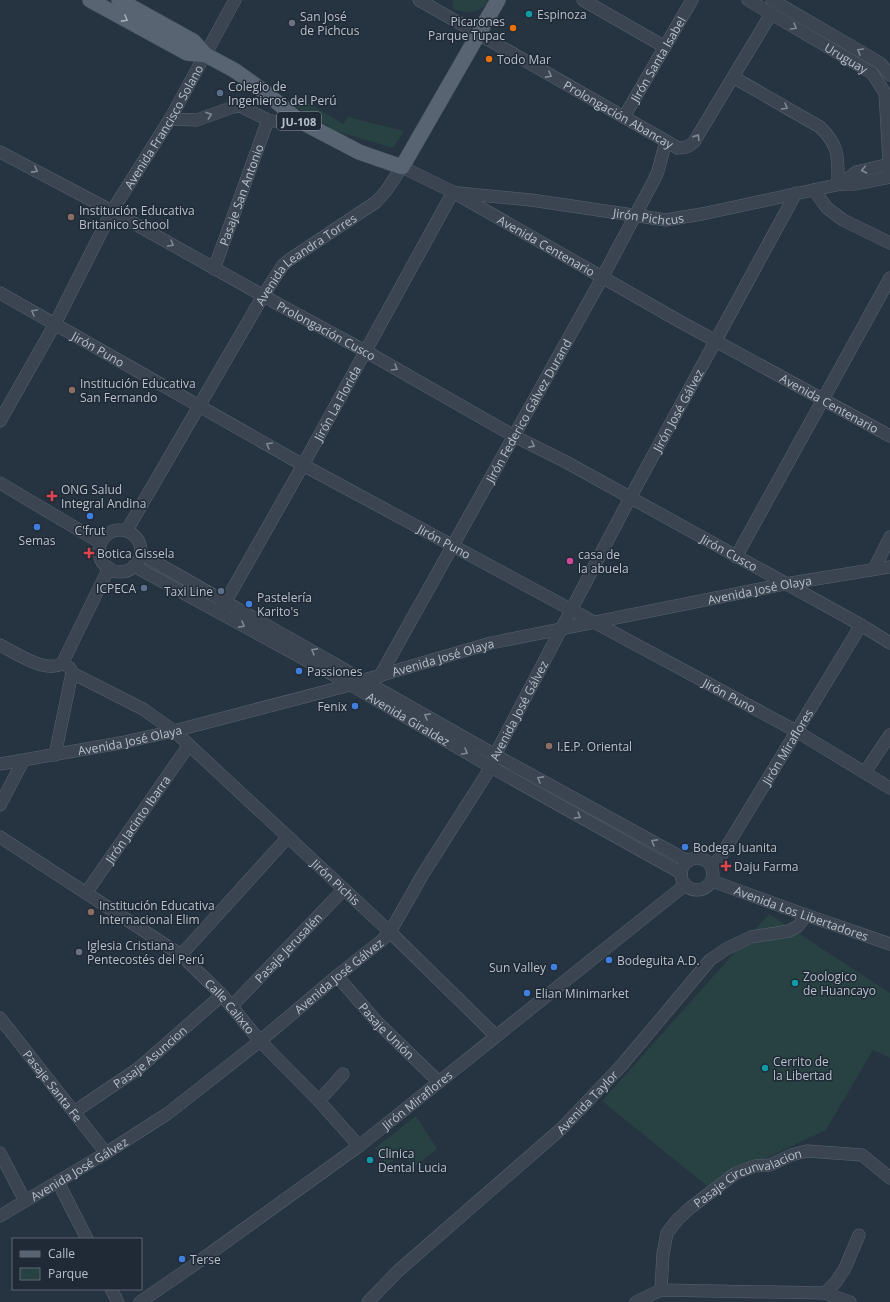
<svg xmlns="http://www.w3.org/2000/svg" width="890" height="1302" font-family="'Open Sans',sans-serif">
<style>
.green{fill:#284142}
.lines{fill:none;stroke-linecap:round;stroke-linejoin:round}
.minor-casing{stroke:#58636e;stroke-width:13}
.major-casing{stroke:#47515d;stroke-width:16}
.minor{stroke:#3a4551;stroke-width:12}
.major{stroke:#586471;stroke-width:15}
.oneway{stroke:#a4aeb9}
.oneway2{stroke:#7f8994}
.culture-dot{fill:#0f9aa8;stroke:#1f2a36;stroke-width:1.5}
.worship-dot{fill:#6b7280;stroke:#1f2a36;stroke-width:1.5}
.food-dot{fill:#e8710a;stroke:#1f2a36;stroke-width:1.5}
.service-dot{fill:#5c6f8a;stroke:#1f2a36;stroke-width:1.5}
.education-dot{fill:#8d6e63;stroke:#1f2a36;stroke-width:1.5}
.health-dot{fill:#e0444e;stroke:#1f2a36;stroke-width:1.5}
.shop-dot{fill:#3f7fe0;stroke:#1f2a36;stroke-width:1.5}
.hotel-dot{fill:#d1479c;stroke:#1f2a36;stroke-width:1.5}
.labels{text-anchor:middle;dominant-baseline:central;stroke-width:3;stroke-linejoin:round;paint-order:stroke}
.shield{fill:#1f2a36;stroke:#89939e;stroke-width:1}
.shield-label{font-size:11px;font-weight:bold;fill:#b7c0cb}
.poi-label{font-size:12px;fill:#b7c0cb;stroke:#1f2a36;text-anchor:start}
.street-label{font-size:12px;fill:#b7c0cb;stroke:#1f2a36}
</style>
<rect width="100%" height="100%" fill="#263441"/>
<g class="green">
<path d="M 452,0 L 486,0 L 488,2 C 477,15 469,13 453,9 Z"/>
<path d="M 294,94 L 343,124 L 348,117 L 404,131 L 393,148 L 336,131 L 290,103 Z"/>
<path d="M 769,914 L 890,993 L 890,1058 L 873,1050 L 826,1130 L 707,1186 L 602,1101 Z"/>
<path d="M 416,1116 L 437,1149 L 414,1167 L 404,1154 L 387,1165 L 375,1148 Z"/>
</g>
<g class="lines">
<defs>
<g id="minor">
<path id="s1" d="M 419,0 L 678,148 C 685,148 689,147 694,142 L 733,77 L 820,127 C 840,146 838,159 838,184"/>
<path d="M 583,0 L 665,47"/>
<path id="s2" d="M 748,0 L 872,73 L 885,93 L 890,177"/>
<path d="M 772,0 L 870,57 L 880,63 L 890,75"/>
<path d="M 733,77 L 771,14"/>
<path id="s3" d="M 624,117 L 692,0"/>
<path d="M 170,119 L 197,120 L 233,107 L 240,106 L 268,120 L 283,123 L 298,120"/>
<path id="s4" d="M 0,152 L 112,211 L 278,304 L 365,351 L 514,436 L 566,462 L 861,625 L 890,643"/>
<path d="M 841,184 L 856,172 L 890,164"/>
<path d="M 814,190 L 827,208 L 843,220 L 890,243"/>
<path id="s5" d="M 458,193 L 531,200 L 666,220 L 702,214 L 841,184 L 856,184 L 890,177"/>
<path id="s6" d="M 214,269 L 268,120"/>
<path id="s7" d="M 0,293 L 303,465 L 796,731 L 890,788"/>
<path id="s8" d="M 0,421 L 55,324 L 112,211 L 170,119 L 235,0"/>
<path d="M 0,483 L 101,543"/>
<path id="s9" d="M 127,530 L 263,296 L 283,265 L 289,260 L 376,202 L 386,191 L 402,167 L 453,192 L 679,321 L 890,436"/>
<circle cx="120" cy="551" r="21"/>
<path d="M 141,554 L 495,755 L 688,861"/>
<path d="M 736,557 L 890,278"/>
<path id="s10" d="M 134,566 L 339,678 L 491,767 L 681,873"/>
<path d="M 874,569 L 890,537"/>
<path id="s11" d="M 222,608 L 303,465 L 453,192"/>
<path d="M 0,645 C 16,653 44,673 62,664"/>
<path d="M 62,664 L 109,568"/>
<path id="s12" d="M 72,673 L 143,709 L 174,731 L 390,932 L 496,1036"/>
<path id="s13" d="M 380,676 L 602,278 L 654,180 L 658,171 L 666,141"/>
<path d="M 55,755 L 72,673 L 70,668 L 68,667"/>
<path id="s14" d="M 0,764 L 120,743 L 174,731 L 350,685 L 364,680 L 491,643 L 785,584 L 890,567"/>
<path d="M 865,772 L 890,735"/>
<path d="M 0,805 L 23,761"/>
<path id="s15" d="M 0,837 L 181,955 L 222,995 L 260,1041 L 319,1101 L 359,1146"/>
<circle cx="697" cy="874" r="16"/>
<path id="s16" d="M 712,867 L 721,856 L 861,625"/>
<path id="s17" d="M 712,881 L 806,915 L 890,944"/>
<path id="s18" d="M 86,893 L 189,745"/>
<path d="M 181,955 L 288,837"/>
<path id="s19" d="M 337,976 L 379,1024 L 439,1082"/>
<path id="s20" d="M 232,1006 L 344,889"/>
<path id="s21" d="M 0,1018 L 106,1153"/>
<path d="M 319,1101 L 343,1074"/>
<path id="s22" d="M 74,1112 L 139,1068 L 222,995"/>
<path d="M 0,1153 L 25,1201"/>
<path d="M 58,1182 L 87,1239"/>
<path id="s23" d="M 0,1216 L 106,1153 L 167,1114 L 260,1041 L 337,976 L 381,941 L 390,932 L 423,874 L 491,767 L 495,755 L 630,498 L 796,193"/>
<path d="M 111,1289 L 118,1302"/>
<path id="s24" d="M 661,1290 L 663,1254 L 667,1233 L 678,1219 L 690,1208 L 736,1173 L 755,1166 L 770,1165 L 791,1155 L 807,1151 L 862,1155 L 890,1178"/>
<path d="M 825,1293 L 836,1282 L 845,1268 L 859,1235"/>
<path id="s25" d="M 140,1302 L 194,1265 L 359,1146 L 685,885"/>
<path id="s26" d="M 368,1302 L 398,1271 L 561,1129 L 622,1065 L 710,960 L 726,949 L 751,937 L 789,931 L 798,926 L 806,915"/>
<path d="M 636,1302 L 661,1290 L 825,1293 L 850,1302"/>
</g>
<g id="major">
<path d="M 90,0 L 187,53 L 206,55"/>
<path d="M 119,0 L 193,41 L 206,55 L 234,70 L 265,92 L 298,120 L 359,152 L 402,167 L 498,0"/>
</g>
</defs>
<use href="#minor" class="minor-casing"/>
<use href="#major" class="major-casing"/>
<use href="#minor" class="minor"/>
<use href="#major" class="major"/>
</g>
<defs><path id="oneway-chevron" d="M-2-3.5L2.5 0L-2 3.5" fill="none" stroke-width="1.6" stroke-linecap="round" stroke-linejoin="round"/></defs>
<use class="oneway" href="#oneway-chevron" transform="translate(125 19) rotate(29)"/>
<g class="oneway2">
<use href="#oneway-chevron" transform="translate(794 27) rotate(30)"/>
<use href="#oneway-chevron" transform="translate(860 51) rotate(-150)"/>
<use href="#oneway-chevron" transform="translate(549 75) rotate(29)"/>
<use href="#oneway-chevron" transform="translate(785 107) rotate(30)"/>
<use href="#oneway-chevron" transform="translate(209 115) rotate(-20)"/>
<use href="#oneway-chevron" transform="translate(697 137) rotate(-58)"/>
<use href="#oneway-chevron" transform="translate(35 170) rotate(28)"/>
<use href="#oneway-chevron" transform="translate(864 170) rotate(167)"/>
<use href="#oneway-chevron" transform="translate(171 244) rotate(30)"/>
<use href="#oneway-chevron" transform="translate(34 312) rotate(-150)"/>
<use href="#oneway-chevron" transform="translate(395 368) rotate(30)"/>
<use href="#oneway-chevron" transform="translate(269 445) rotate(-150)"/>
<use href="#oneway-chevron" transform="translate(532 445) rotate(27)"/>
<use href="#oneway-chevron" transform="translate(242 625) rotate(29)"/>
<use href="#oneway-chevron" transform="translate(314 651) rotate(-151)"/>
<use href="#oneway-chevron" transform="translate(427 716) rotate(-150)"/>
<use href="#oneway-chevron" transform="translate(465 752) rotate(30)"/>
<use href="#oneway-chevron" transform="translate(540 779) rotate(-151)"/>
<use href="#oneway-chevron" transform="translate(578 816) rotate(29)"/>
<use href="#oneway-chevron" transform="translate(654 842) rotate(-151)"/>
</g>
<g class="culture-dot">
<circle cx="529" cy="14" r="4"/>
<circle cx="795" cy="983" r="4"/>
<circle cx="765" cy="1068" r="4"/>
<circle cx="370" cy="1160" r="4"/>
</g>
<g class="worship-dot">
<circle cx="292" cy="23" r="4"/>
<circle cx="79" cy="952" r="4"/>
</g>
<g class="food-dot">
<circle cx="513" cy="28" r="4"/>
<circle cx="489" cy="59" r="4"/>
</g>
<g class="service-dot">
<circle cx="220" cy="93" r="4"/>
<circle cx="144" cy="588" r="4"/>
<circle cx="221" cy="591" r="4"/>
</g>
<g class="education-dot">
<circle cx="71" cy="217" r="4"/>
<circle cx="72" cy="390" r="4"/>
<circle cx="549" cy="746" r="4"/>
<circle cx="91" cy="912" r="4"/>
</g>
<g class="health-dot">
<path d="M50 490h4v4h4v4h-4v4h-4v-4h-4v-4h4z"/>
<path d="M87 547h4v4h4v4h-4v4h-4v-4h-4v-4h4z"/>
<path d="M724 860h4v4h4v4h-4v4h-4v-4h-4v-4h4z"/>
</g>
<g class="shop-dot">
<circle cx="90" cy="516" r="4"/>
<circle cx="37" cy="527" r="4"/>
<circle cx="249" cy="604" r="4"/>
<circle cx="299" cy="671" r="4"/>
<circle cx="355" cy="706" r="4"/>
<circle cx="685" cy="847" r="4"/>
<circle cx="609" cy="960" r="4"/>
<circle cx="554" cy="967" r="4"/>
<circle cx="527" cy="993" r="4"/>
<circle cx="182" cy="1259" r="4"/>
</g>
<circle class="hotel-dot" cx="570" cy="561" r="4"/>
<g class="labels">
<rect class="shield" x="277" y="112" width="44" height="18" rx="3"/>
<g class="shield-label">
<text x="299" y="121">JU-108</text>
</g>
<g class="poi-label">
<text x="537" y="14">Espinoza</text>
<text x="300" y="16">San José<tspan x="300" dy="14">de Pichcus</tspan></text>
<text x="505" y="21" text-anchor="end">Picarones<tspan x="505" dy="14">Parque Tupac</tspan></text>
<text x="497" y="59">Todo Mar</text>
<text x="228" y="86">Colegio de<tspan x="228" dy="14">Ingenieros del Perú</tspan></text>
<text x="79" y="210">Institución Educativa<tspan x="79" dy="14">Britanico School</tspan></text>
<text x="80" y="383">Institución Educativa<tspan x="80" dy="14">San Fernando</tspan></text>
<text x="61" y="489">ONG Salud<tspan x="61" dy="14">Integral Andina</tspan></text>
<text x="90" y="530" text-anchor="middle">C'frut</text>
<text x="37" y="540" text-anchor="middle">Semas</text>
<text x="97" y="553">Botica Gissela</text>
<text x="578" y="554">casa de<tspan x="578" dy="14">la abuela</tspan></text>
<text x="136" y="588" text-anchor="end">ICPECA</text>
<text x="213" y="591" text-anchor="end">Taxi Line</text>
<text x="257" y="597">Pastelería<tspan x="257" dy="14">Karito's</tspan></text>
<text x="307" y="671">Passiones</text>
<text x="347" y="706" text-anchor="end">Fenix</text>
<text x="557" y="746">I.E.P. Oriental</text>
<text x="693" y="847">Bodega Juanita</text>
<text x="734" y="866">Daju Farma</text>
<text x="99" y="905">Institución Educativa<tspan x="99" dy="14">Internacional Elim</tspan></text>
<text x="87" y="945">Iglesia Cristiana<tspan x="87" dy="14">Pentecostés del Perú</tspan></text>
<text x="617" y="960">Bodeguita A.D.</text>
<text x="546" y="967" text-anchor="end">Sun Valley</text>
<text x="803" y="976">Zoologico<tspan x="803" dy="14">de Huancayo</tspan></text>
<text x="535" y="993">Elian Minimarket</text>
<text x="773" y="1061">Cerrito de<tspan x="773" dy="14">la Libertad</tspan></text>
<text x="378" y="1153">Clinica<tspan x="378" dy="14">Dental Lucia</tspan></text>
<text x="190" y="1259">Terse</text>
</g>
<g class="street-label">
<text stroke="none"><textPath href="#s2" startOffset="114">Uruguay</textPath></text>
<text stroke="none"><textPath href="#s3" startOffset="67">Jirón Santa Isabel</textPath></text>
<text stroke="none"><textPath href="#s1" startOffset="230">Prolongación Abancay</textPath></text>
<text stroke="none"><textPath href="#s8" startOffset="337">Avenida Francisco Solano</textPath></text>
<text stroke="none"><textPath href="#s6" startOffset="79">Pasaje San Antonio</textPath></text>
<text stroke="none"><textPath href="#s5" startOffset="192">Jirón Pichcus</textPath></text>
<text stroke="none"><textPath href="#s9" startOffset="628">Avenida Centenario</textPath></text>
<text stroke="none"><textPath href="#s9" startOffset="328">Avenida Leandra Torres</textPath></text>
<text stroke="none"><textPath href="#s4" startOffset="372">Prolongación Cusco</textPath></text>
<text stroke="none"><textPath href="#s7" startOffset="113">Jirón Puno</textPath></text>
<text stroke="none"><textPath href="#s11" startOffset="235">Jirón La Florida</textPath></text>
<text stroke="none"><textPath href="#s9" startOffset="952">Avenida Centenario</textPath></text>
<text stroke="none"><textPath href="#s13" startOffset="304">Jirón Federico Gálvez Durand</textPath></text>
<text stroke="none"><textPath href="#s23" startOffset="1080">Jirón José Gálvez</textPath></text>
<text stroke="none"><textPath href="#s7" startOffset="509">Jirón Puno</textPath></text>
<text stroke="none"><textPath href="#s4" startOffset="832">Jirón Cusco</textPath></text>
<text stroke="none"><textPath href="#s14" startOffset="780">Avenida José Olaya</textPath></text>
<text stroke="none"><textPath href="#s14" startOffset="456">Avenida José Olaya</textPath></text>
<text stroke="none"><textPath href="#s7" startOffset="833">Jirón Puno</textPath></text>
<text stroke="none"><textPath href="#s23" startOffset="740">Avenida José Gálvez</textPath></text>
<text stroke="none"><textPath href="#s10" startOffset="314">Avenida Giraldez</textPath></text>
<text stroke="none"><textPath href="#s14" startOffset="132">Avenida José Olaya</textPath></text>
<text stroke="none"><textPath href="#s16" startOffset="142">Jirón Miraflores</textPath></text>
<text stroke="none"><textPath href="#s18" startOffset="90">Jirón Jacinto Ibarra</textPath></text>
<text stroke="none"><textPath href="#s12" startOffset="339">Jirón Pichis</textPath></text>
<text stroke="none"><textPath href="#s17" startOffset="95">Avenida Los Libertadores</textPath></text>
<text stroke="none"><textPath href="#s20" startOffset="81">Pasaje Jerusalén</textPath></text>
<text stroke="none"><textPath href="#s23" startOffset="416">Avenida José Gálvez</textPath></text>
<text stroke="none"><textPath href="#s15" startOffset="287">Calle Calixto</textPath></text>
<text stroke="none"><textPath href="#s19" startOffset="74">Pasaje Unión</textPath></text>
<text stroke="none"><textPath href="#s22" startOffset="94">Pasaje Asuncion</textPath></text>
<text stroke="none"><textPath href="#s21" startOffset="86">Pasaje Santa Fe</textPath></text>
<text stroke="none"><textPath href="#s25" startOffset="343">Jirón Miraflores</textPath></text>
<text stroke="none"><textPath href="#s26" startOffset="297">Avenida Taylor</textPath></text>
<text stroke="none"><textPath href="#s23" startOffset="92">Avenida José Gálvez</textPath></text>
<text stroke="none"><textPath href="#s24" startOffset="158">Pasaje Circunvalacion</textPath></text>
</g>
</g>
<rect x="12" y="1238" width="130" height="52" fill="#1f2a36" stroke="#5c6672"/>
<rect x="20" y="1251" width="20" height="6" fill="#586471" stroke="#5c6672"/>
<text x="48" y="1258" font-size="12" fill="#b7c0cb">Calle</text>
<rect x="20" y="1268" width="20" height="12" fill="#284142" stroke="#5c6672"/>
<text x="48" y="1278" font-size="12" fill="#b7c0cb">Parque</text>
</svg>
